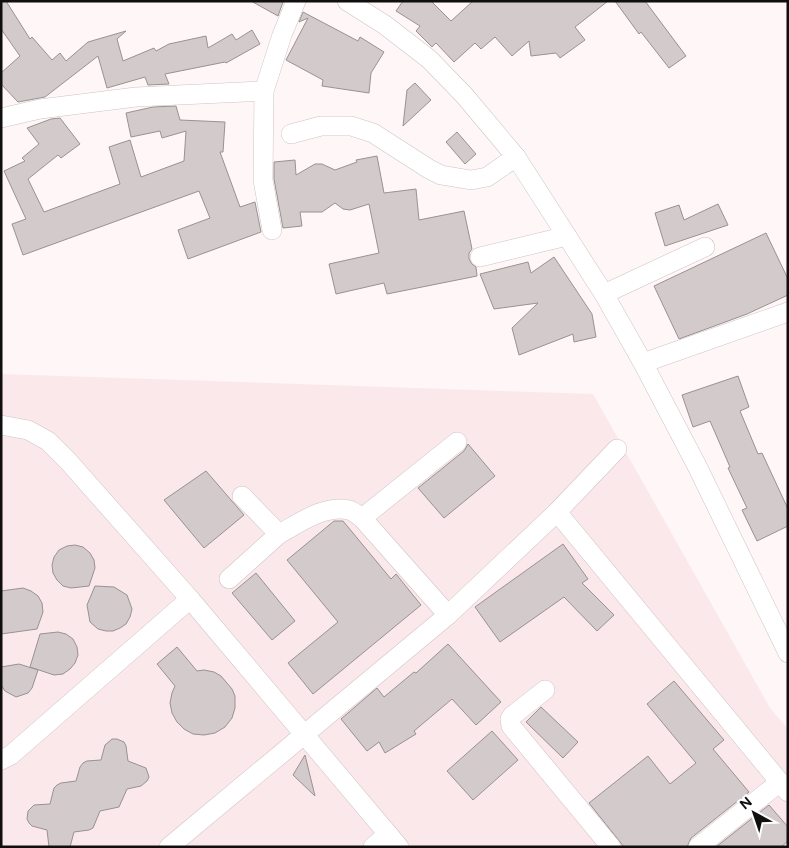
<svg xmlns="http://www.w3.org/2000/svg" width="789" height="848" font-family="Figtree,sans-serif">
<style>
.built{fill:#fbe8eb}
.building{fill:#d3cacb;stroke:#9a9192}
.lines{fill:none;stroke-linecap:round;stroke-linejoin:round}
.minor-casing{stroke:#cdc4c5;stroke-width:20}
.minor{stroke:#fff;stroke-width:19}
</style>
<rect width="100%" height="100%" fill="#fef6f7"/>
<path class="built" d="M 1,374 L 593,394 L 770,708 L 788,729 L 788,847 L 1,847 Z"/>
<g class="building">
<path d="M 1,1 L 6,1 L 30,39 L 32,37 L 52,60 L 60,53 L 66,61 L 88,42 L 126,31 L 117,39 L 123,61 L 154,48 L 156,51 L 169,44 L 206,36 L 208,48 L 232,34 L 236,40 L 252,30 L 260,44 L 226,63 L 225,62 L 165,74 L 169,84 L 148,85 L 145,77 L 107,88 L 98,56 L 45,97 L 18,102 L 1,84 L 1,73 L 20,56 L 1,29 Z"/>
<path d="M 251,1 L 282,1 L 283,2 L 278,16 Z"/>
<path d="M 403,1 L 431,1 L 451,21 L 473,1 L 608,1 L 575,27 L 585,40 L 560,58 L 556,53 L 531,56 L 529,41 L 512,56 L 495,37 L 481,49 L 475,43 L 454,62 L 436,43 L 432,47 L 416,31 L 420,26 L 396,11 Z"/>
<path d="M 615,1 L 645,1 L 686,56 L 669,68 L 641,32 L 639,34 Z"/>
<path d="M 303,12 L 358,41 L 360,37 L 384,52 L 371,73 L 369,93 L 322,86 L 323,80 L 286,60 L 308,18 L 299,22 Z"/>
<path d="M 415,83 L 431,100 L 403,126 L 407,90 Z"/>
<path d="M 176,106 L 180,120 L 225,122 L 223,152 L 220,152 L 240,207 L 255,202 L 261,232 L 188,259 L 178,230 L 210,218 L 199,191 L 23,255 L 12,224 L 26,219 L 4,171 L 25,161 L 22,158 L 39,144 L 27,128 L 51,119 L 60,118 L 80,144 L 61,158 L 58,155 L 28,179 L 44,212 L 120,184 L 109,147 L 130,140 L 141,177 L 184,161 L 186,131 L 162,138 L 160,131 L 131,137 L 126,113 L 153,107 Z"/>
<path d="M 457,132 L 476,154 L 465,164 L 446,142 Z"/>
<path d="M 377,156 L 384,193 L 416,189 L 419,220 L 464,211 L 472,249 L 469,253 L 469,259 L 472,264 L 476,267 L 477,276 L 387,294 L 384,283 L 336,294 L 329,264 L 379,253 L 369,204 L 350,210 L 343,209 L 335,203 L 322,212 L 300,212 L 302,226 L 283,228 L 274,179 L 274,162 L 295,160 L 296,175 L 315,164 L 322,164 L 335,170 L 357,162 L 356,160 Z"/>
<path d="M 718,204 L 728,225 L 665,246 L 655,213 L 679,205 L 684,220 Z"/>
<path d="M 766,233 L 788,279 L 788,295 L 747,314 L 679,339 L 654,286 Z"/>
<path d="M 554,257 L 592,314 L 596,337 L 574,342 L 573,334 L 519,355 L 512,328 L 538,303 L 494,309 L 480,274 L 528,262 L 531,273 Z"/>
<path d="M 738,376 L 749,407 L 740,411 L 758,454 L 762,453 L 788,509 L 788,526 L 757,541 L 742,510 L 747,508 L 728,468 L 730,467 L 710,421 L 693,427 L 682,395 Z"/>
<path d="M 468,444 L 495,476 L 444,518 L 418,488 L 464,451 Z"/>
<path d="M 206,471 L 244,515 L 204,548 L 164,500 Z"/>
<path d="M 334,521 L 343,521 L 391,579 L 396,574 L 421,605 L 313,694 L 288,663 L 338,622 L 287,560 Z"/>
<path d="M 563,544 L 588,579 L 582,583 L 614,615 L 597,631 L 564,597 L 500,642 L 475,607 Z"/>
<path d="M 75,545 L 83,547 L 90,553 L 94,560 L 95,568 L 89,586 L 71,588 L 63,586 L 57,580 L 53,573 L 52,565 L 54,557 L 59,550 L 67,546 Z"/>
<path d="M 256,573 L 295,621 L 272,640 L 232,593 Z"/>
<path d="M 95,586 L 114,587 L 127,595 L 132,609 L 130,617 L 126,624 L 120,628 L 113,631 L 106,631 L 98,629 L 90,622 L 87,605 Z"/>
<path d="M 23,588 L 31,591 L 38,596 L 42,603 L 43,612 L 37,629 L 1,634 L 1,591 Z"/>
<path d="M 58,632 L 66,634 L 73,639 L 77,647 L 78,655 L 75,663 L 70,669 L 63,674 L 54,675 L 30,667 L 40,634 Z"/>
<path d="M 448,644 L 501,702 L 476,725 L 452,699 L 414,731 L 416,734 L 385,753 L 379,742 L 367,751 L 341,719 L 377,688 L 384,697 L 414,672 L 416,673 Z"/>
<path d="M 177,647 L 197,671 L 204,670 L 214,672 L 221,676 L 232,689 L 235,696 L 235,708 L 232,718 L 225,727 L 215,733 L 204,735 L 193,734 L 184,729 L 177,722 L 172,713 L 170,703 L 172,693 L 175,686 L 157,664 Z"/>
<path d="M 19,664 L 38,670 L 32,688 L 28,693 L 16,697 L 5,691 L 1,685 L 1,667 Z"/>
<path d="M 674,681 L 724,740 L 713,749 L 749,792 L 691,838 L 687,847 L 624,847 L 589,803 L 648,756 L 670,784 L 696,763 L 647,704 Z"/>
<path d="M 541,707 L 578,742 L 563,758 L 526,722 Z"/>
<path d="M 492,731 L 518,760 L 473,800 L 447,771 Z"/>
<path d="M 112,739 L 117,739 L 124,742 L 126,746 L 128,761 L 146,768 L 149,777 L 147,781 L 141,786 L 127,789 L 119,807 L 100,811 L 93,828 L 89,830 L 74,832 L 70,847 L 49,847 L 47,830 L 32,826 L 29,823 L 27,819 L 28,811 L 34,805 L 50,804 L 54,788 L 57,785 L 61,783 L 76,781 L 80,767 L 83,763 L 87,761 L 101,760 L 105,745 Z"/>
<path d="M 305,755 L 315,796 L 293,775 Z"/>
<path d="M 769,805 L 788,827 L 788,841 L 781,847 L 716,847 Z"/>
</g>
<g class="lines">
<defs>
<g id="minor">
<path d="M 347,1 L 385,25 L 429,59 L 464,95 L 516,157 L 604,294 L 643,363 L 697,466 L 788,653"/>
<path d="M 1,118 L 40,109 L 136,97 L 264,91"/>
<path d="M 291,134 L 321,126 L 351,126 L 373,133 L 429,169 L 441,175 L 471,180 L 487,177 L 516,157"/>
<path d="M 272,230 L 263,180 L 264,91 L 282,35 L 296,1"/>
<path d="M 480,257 L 567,236"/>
<path d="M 604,294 L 705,247"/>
<path d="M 643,363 L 788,312"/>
<path d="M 1,425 L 28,430 L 48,441 L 68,461 L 190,599 L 399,847"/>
<path d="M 242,496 L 279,534 C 298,524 325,504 349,510 C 353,511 358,515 362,518 L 448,615"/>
<path d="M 557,512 L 617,449"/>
<path d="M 362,518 L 457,442"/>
<path d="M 229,579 L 279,534"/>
<path d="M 545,690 L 512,716 L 510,719 L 511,726 L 611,847"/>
<path d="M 1,760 L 11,755 L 190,599"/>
<path d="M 169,847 L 448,615 L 557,512 L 788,792"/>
<path d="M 373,847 L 388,834"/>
<path d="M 698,847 L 780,782"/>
</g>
</defs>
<use href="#minor" class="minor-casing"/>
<use href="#minor" class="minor"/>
</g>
<rect width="789" height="848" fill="none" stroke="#110e0e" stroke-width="5"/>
<g transform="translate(754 813) rotate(320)" stroke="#ffffff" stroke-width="4" paint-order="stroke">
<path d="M0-4L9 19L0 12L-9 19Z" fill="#110e0e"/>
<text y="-8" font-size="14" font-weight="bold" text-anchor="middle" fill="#110e0e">N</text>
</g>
</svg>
